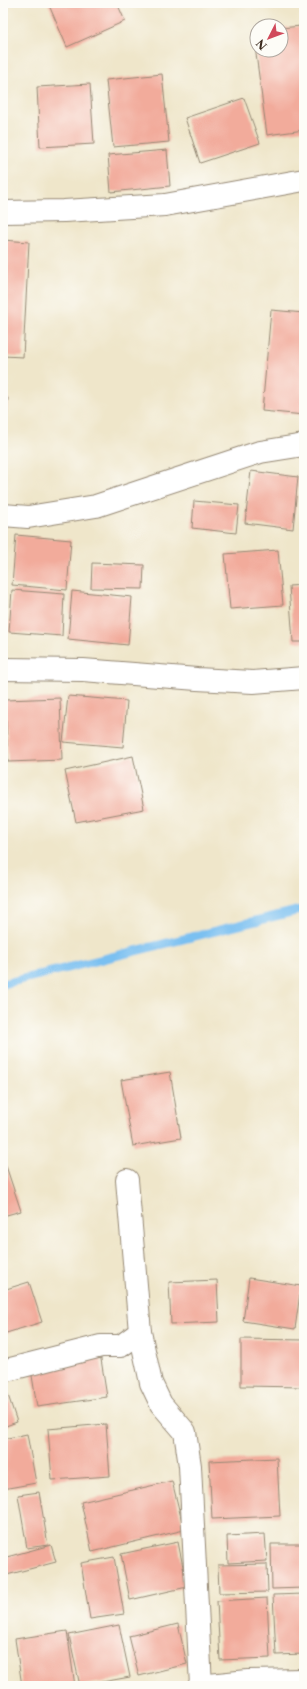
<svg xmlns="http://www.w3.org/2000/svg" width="307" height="1689" font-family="'Libre Caslon Text',serif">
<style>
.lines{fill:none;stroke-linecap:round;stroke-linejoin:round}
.stream{stroke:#7ac0f1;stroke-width:9}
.building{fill:#f2ab9b}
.street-casing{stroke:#958874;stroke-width:24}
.street{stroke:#fff;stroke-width:22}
</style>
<rect width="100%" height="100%" fill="#fdfcf7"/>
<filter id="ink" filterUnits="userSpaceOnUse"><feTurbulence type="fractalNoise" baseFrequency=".025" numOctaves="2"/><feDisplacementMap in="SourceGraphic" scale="8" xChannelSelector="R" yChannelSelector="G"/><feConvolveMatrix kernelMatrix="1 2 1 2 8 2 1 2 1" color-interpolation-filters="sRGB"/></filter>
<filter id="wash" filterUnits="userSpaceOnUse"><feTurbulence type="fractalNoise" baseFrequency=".012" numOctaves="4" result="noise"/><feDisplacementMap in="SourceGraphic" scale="16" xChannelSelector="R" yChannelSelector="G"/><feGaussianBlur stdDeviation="0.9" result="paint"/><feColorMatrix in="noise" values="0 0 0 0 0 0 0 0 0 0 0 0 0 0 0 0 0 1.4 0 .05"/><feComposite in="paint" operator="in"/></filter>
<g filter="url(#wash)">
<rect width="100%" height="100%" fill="#efe6ca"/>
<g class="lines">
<path class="stream" d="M 3,984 L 304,909"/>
</g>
<g id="blocks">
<g class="building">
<path d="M 48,3 L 117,3 L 125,21 L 67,47 Z"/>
<path d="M 301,26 L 304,50 L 304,130 L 267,135 L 253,32 L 257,31 L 257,50 L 281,50 L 281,28 Z"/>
<path d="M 162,74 L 169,142 L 113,147 L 106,80 Z"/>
<path d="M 90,84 L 94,144 L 40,147 L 37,87 Z"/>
<path d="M 244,98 L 260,143 L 200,163 L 185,118 Z"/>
<path d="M 167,150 L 170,186 L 111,192 L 108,155 Z"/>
<path d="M 3,240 L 29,242 L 23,357 L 3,356 Z"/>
<path d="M 271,310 L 304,313 L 304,415 L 262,411 Z"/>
<path d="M 3,397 L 8,398 L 4,438 L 3,438 Z"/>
<path d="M 251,471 L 298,477 L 293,529 L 245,523 Z"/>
<path d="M 194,501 L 239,505 L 236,533 L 192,528 Z"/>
<path d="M 16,535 L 71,540 L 67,590 L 12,585 Z"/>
<path d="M 278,550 L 283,605 L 230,609 L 225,554 Z"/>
<path d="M 92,563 L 144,565 L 143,589 L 91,588 Z"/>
<path d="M 304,585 L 304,642 L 293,642 L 289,586 Z"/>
<path d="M 12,590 L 64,594 L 62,636 L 9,632 Z"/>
<path d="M 72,591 L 132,597 L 128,645 L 68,639 Z"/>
<path d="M 68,696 L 127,701 L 123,747 L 63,742 Z"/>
<path d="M 60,698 L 62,760 L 8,762 L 5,700 Z"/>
<path d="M 133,756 L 144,809 L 76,822 L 65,771 Z"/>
<path d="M 170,1072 L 181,1138 L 133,1146 L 121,1080 Z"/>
<path d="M 3,1157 L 21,1211 L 3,1216 Z"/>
<path d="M 249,1278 L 301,1286 L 295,1329 L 243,1321 Z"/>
<path d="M 217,1280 L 219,1322 L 171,1324 L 169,1282 Z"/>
<path d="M 29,1282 L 42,1322 L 3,1334 L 3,1290 Z"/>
<path d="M 241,1339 L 304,1340 L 304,1387 L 241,1386 Z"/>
<path d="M 100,1353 L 107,1397 L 37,1407 L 30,1363 Z"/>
<path d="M 3,1380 L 17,1422 L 3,1427 Z"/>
<path d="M 106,1424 L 110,1476 L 52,1480 L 48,1429 Z"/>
<path d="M 27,1434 L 36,1483 L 3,1489 L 3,1439 Z"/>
<path d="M 277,1458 L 280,1516 L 212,1519 L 209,1461 Z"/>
<path d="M 172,1481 L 184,1530 L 92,1552 L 81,1502 Z"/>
<path d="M 39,1492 L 48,1545 L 27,1548 L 18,1495 Z"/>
<path d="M 265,1534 L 267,1561 L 228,1563 L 227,1536 Z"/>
<path d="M 178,1542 L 187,1587 L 130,1600 L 121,1554 Z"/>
<path d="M 271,1544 L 304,1544 L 304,1588 L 272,1589 Z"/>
<path d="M 51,1545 L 56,1562 L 3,1576 L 3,1558 Z"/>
<path d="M 114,1557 L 124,1614 L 90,1619 L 81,1563 Z"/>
<path d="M 267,1564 L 268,1592 L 219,1593 L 218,1565 Z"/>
<path d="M 304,1594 L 304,1654 L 276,1655 L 273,1595 Z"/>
<path d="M 267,1598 L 270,1658 L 220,1660 L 217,1601 Z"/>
<path d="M 178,1624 L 187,1664 L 139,1676 L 129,1636 Z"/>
<path d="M 119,1625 L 130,1677 L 80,1686 L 69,1635 Z"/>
<path d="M 67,1631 L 75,1686 L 22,1686 L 15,1639 Z"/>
</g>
</g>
</g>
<g filter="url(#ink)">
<use href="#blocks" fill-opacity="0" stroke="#958874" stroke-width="1"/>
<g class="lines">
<defs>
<g id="street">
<path d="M 3,212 L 64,211 L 165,205 L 304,180"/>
<path d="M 3,515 L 28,517 L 96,506 L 260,452 L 304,445"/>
<path d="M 3,669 L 83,670 L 197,679 L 253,682 L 304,678"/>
<path d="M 140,1332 L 151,1383 L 161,1404 L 185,1432 L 190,1466 L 201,1686"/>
<path d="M 3,1371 L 101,1346 L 121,1346 L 140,1332 L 127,1180"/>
<path d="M 199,1686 L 248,1681 L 304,1680"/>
</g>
</defs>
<use href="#street" class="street-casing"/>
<use href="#street" class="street"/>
</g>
</g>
<rect width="307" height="1689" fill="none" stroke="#fdfcf7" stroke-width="16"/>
<g transform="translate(269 38) rotate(228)"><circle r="19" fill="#fdfcf7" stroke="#afa8a0"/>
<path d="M0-3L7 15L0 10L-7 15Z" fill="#d1495b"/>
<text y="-6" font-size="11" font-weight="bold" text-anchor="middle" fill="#3b2a1e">N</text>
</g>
</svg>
